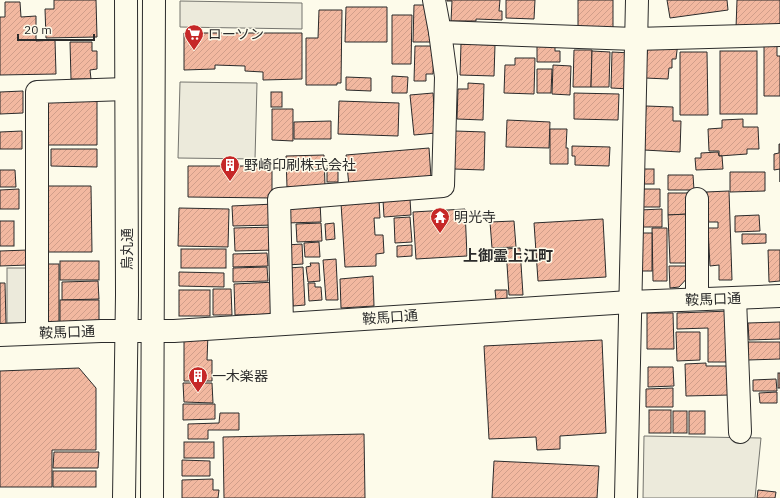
<svg xmlns="http://www.w3.org/2000/svg" width="780" height="498" font-family="'IBM Plex Sans','Noto Sans JP',sans-serif">
<style>
.parking{fill:#eceadb;stroke:#74746e}
.building{fill:url(#building-hatch);stroke:#2b2b2b}
.lines{fill:none;stroke-linecap:round;stroke-linejoin:round}
.minor-casing{stroke:#2b2b2b;stroke-width:24}
.highway-casing{stroke:#2b2b2b;stroke-width:24}
.minor{stroke:#fdfbea;stroke-width:22}
.highway{stroke:#fdfbea;stroke-width:22}
.labels{text-anchor:middle;dominant-baseline:central;stroke-width:3;stroke-linejoin:round;paint-order:stroke}
.poi-label{font-size:14px;fill:#2b2b2b;stroke:#fdfbea;text-anchor:start}
.street-label{font-size:14px;fill:#2b2b2b;stroke:#fdfbea}
.neighbourhood-label{font-size:15px;font-weight:bold;fill:#2b2b2b;stroke:#fdfbea}
</style>
<defs>
<pattern id="building-hatch" width="6" height="6" patternUnits="userSpaceOnUse"><rect width="6" height="6" fill="#f2b8a0"/><path d="M-1 1l2-2M0 6l6-6M5 7l2-2" fill="none" stroke="#d09e8a"/></pattern>
</defs>
<rect width="100%" height="100%" fill="#fdfbea"/>
<g class="parking">
<path d="M 180,1 L 302,3 L 302,29 L 180,27 Z"/>
<path d="M 180,82 L 257,83 L 255,159 L 178,158 Z"/>
<rect x="7" y="268" width="25" height="55"/>
<path d="M 644,436 L 761,438 L 755,498 L 643,498 Z"/>
</g>
<g class="building">
<path d="M 54,0 L 96,0 L 97,37 L 46,38 L 45,9 L 54,9 Z"/>
<path d="M 447,0 L 500,0 L 499,11 L 502,11 L 502,20 L 476,19 L 476,21 L 451,21 L 452,1 L 447,1 Z"/>
<path d="M 506,0 L 535,0 L 534,19 L 506,18 Z"/>
<path d="M 578,0 L 613,0 L 613,28 L 578,27 Z"/>
<path d="M 667,0 L 727,0 L 728,10 L 670,18 Z"/>
<path d="M 737,0 L 780,0 L 780,29 L 736,28 Z"/>
<path d="M 5,2 L 20,2 L 21,17 L 36,16 L 36,41 L 55,40 L 56,74 L 0,75 L 0,17 L 5,17 Z"/>
<path d="M 414,5 L 428,5 L 432,42 L 413,42 Z"/>
<path d="M 346,7 L 387,7 L 387,42 L 345,42 Z"/>
<path d="M 319,10 L 342,10 L 341,83 L 337,83 L 337,85 L 306,85 L 306,38 L 318,38 Z"/>
<path d="M 392,15 L 412,15 L 411,64 L 392,64 Z"/>
<path d="M 184,33 L 302,33 L 302,79 L 263,80 L 263,72 L 245,71 L 245,66 L 215,65 L 215,69 L 184,70 Z"/>
<path d="M 648,40 L 678,42 L 676,59 L 672,59 L 672,68 L 669,68 L 668,79 L 645,78 Z"/>
<path d="M 70,42 L 92,42 L 92,51 L 97,51 L 97,69 L 90,70 L 91,79 L 71,79 Z"/>
<path d="M 461,44 L 495,45 L 494,76 L 460,75 Z"/>
<path d="M 537,44 L 555,44 L 555,51 L 560,51 L 560,62 L 537,62 Z"/>
<path d="M 415,46 L 434,46 L 433,74 L 426,74 L 426,81 L 414,81 Z"/>
<path d="M 764,46 L 777,46 L 777,56 L 780,56 L 780,96 L 764,96 Z"/>
<path d="M 574,50 L 592,50 L 591,87 L 573,87 Z"/>
<path d="M 592,51 L 610,52 L 609,87 L 591,87 Z"/>
<rect x="720" y="51" width="37" height="63"/>
<path d="M 612,52 L 631,53 L 630,89 L 611,88 Z"/>
<path d="M 680,52 L 707,52 L 708,115 L 680,115 Z"/>
<path d="M 515,58 L 535,58 L 534,94 L 504,93 L 505,65 L 515,65 Z"/>
<path d="M 553,65 L 571,66 L 570,95 L 552,94 Z"/>
<path d="M 537,69 L 552,69 L 551,93 L 537,93 Z"/>
<path d="M 392,76 L 408,77 L 407,93 L 392,93 Z"/>
<path d="M 346,77 L 371,78 L 371,91 L 346,90 Z"/>
<path d="M 468,83 L 484,84 L 483,120 L 457,119 L 458,89 L 468,89 Z"/>
<path d="M 23,91 L 23,113 L 0,114 L 0,92 Z"/>
<rect x="271" y="92" width="11" height="15"/>
<path d="M 433,93 L 436,133 L 414,135 L 410,95 Z"/>
<path d="M 574,93 L 619,94 L 618,120 L 574,119 Z"/>
<path d="M 97,98 L 97,145 L 47,145 L 47,101 Z"/>
<path d="M 339,101 L 399,103 L 398,136 L 338,134 Z"/>
<path d="M 646,106 L 673,107 L 673,121 L 681,121 L 680,152 L 644,150 Z"/>
<path d="M 272,109 L 293,109 L 293,141 L 272,140 Z"/>
<path d="M 743,119 L 743,127 L 758,127 L 759,149 L 747,149 L 747,154 L 719,156 L 719,151 L 709,151 L 708,129 L 722,128 L 722,120 Z"/>
<path d="M 507,120 L 550,122 L 549,148 L 506,147 Z"/>
<path d="M 331,121 L 331,139 L 294,139 L 294,122 Z"/>
<path d="M 550,129 L 567,129 L 566,148 L 568,148 L 568,164 L 550,164 Z"/>
<path d="M 22,131 L 22,149 L 0,149 L 0,132 Z"/>
<path d="M 455,131 L 485,132 L 484,170 L 454,169 Z"/>
<path d="M 779,144 L 780,144 L 780,182 L 780,169 L 774,170 L 774,154 L 779,153 Z"/>
<path d="M 572,146 L 610,147 L 609,166 L 575,165 L 575,156 L 572,156 Z"/>
<path d="M 429,148 L 431,178 L 349,186 L 346,155 Z"/>
<path d="M 51,149 L 97,149 L 97,167 L 51,166 Z"/>
<path d="M 718,152 L 719,156 L 722,156 L 723,169 L 696,170 L 695,158 L 701,158 L 701,153 Z"/>
<path d="M 324,155 L 325,186 L 287,187 L 286,156 Z"/>
<path d="M 188,166 L 272,166 L 272,198 L 188,197 Z"/>
<rect x="327" y="166" width="11" height="16"/>
<rect x="636" y="169" width="18" height="15"/>
<path d="M 0,170 L 15,170 L 16,187 L 0,187 Z"/>
<path d="M 730,172 L 765,172 L 765,191 L 730,192 Z"/>
<path d="M 668,175 L 693,175 L 694,190 L 668,190 Z"/>
<path d="M 46,186 L 91,186 L 92,252 L 47,252 Z"/>
<path d="M 19,189 L 19,209 L 0,209 L 0,190 Z"/>
<path d="M 635,189 L 660,189 L 660,207 L 636,207 Z"/>
<path d="M 729,191 L 732,280 L 719,280 L 719,265 L 710,266 L 708,228 L 718,228 L 718,222 L 707,222 L 706,192 Z"/>
<path d="M 668,193 L 688,193 L 689,214 L 668,215 Z"/>
<path d="M 410,199 L 411,215 L 384,217 L 383,200 Z"/>
<path d="M 379,200 L 380,218 L 374,218 L 375,235 L 383,235 L 384,253 L 376,254 L 376,266 L 345,267 L 341,203 Z"/>
<path d="M 320,202 L 321,222 L 286,223 L 285,204 Z"/>
<path d="M 274,204 L 274,225 L 233,226 L 232,206 Z"/>
<path d="M 179,208 L 229,209 L 228,247 L 178,246 Z"/>
<path d="M 465,209 L 467,256 L 416,259 L 413,212 Z"/>
<path d="M 662,209 L 662,227 L 640,227 L 640,210 Z"/>
<path d="M 688,214 L 690,263 L 670,263 L 668,215 Z"/>
<path d="M 759,215 L 760,231 L 735,232 L 735,216 Z"/>
<path d="M 410,217 L 412,242 L 395,243 L 394,218 Z"/>
<path d="M 603,219 L 606,277 L 538,281 L 534,223 Z"/>
<rect x="0" y="221" width="14" height="25"/>
<path d="M 514,221 L 516,247 L 492,248 L 490,222 Z"/>
<path d="M 321,223 L 322,241 L 297,242 L 296,224 Z"/>
<path d="M 334,223 L 335,239 L 326,240 L 325,224 Z"/>
<path d="M 277,227 L 277,250 L 235,251 L 234,228 Z"/>
<path d="M 652,228 L 667,228 L 667,281 L 653,281 Z"/>
<rect x="639" y="233" width="13" height="38"/>
<path d="M 742,234 L 766,234 L 766,243 L 742,244 Z"/>
<path d="M 319,242 L 320,257 L 305,257 L 304,243 Z"/>
<path d="M 302,244 L 303,264 L 287,265 L 286,245 Z"/>
<path d="M 412,245 L 412,256 L 397,257 L 397,246 Z"/>
<path d="M 520,248 L 523,295 L 509,295 L 506,249 Z"/>
<rect x="181" y="249" width="45" height="19"/>
<path d="M 504,249 L 505,259 L 490,260 L 489,250 Z"/>
<path d="M 28,250 L 28,265 L 0,266 L 0,251 Z"/>
<path d="M 768,250 L 780,250 L 780,281 L 769,282 Z"/>
<path d="M 267,253 L 268,266 L 233,267 L 233,254 Z"/>
<path d="M 336,259 L 338,300 L 326,300 L 323,260 Z"/>
<rect x="60" y="261" width="39" height="19"/>
<path d="M 310,263 L 319,263 L 320,281 L 308,282 L 306,267 L 311,266 Z"/>
<rect x="44" y="264" width="15" height="60"/>
<path d="M 669,266 L 690,266 L 690,275 L 679,287 L 670,288 Z"/>
<path d="M 267,267 L 268,281 L 233,282 L 233,268 Z"/>
<path d="M 303,267 L 305,305 L 293,306 L 292,283 L 288,268 Z"/>
<path d="M 179,272 L 224,273 L 224,287 L 179,286 Z"/>
<path d="M 373,276 L 374,306 L 341,308 L 340,279 Z"/>
<path d="M 98,281 L 99,299 L 62,300 L 62,282 Z"/>
<path d="M 276,282 L 277,314 L 235,315 L 234,284 Z"/>
<path d="M 0,283 L 5,283 L 6,324 L 0,324 Z"/>
<path d="M 308,283 L 315,283 L 315,287 L 321,287 L 322,300 L 309,301 Z"/>
<path d="M 213,289 L 231,289 L 232,315 L 213,315 Z"/>
<rect x="179" y="290" width="31" height="26"/>
<path d="M 495,290 L 507,290 L 507,300 L 496,300 Z"/>
<rect x="60" y="300" width="39" height="22"/>
<path d="M 730,311 L 731,362 L 708,362 L 708,328 L 677,329 L 677,313 Z"/>
<path d="M 647,313 L 673,313 L 674,349 L 647,349 Z"/>
<path d="M 780,322 L 780,339 L 749,340 L 748,323 Z"/>
<path d="M 676,332 L 700,332 L 700,360 L 677,361 Z"/>
<path d="M 184,333 L 208,334 L 207,360 L 212,360 L 212,381 L 184,381 Z"/>
<path d="M 602,340 L 606,433 L 560,436 L 560,449 L 537,450 L 536,437 L 489,439 L 484,346 Z"/>
<path d="M 748,342 L 780,342 L 780,359 L 748,360 Z"/>
<path d="M 706,363 L 706,366 L 730,366 L 730,395 L 686,396 L 685,364 Z"/>
<path d="M 648,367 L 673,367 L 674,386 L 648,387 Z"/>
<path d="M 79,368 L 96,388 L 96,450 L 52,450 L 52,487 L 0,487 L 0,371 Z"/>
<rect x="778" y="373" width="2" height="15"/>
<path d="M 776,379 L 777,391 L 753,391 L 753,380 Z"/>
<path d="M 183,383 L 212,383 L 213,403 L 184,402 Z"/>
<path d="M 673,388 L 673,407 L 646,407 L 646,389 Z"/>
<path d="M 777,392 L 777,403 L 760,403 L 759,393 Z"/>
<path d="M 183,404 L 215,404 L 215,419 L 183,420 Z"/>
<rect x="649" y="410" width="22" height="23"/>
<rect x="673" y="411" width="14" height="22"/>
<rect x="689" y="411" width="16" height="23"/>
<path d="M 220,413 L 239,413 L 239,430 L 208,430 L 208,439 L 188,439 L 188,424 L 219,423 Z"/>
<path d="M 364,434 L 365,498 L 224,498 L 223,437 Z"/>
<rect x="184" y="442" width="30" height="16"/>
<path d="M 54,452 L 99,452 L 98,468 L 53,468 Z"/>
<path d="M 182,460 L 210,461 L 210,476 L 182,476 Z"/>
<path d="M 494,461 L 599,466 L 597,498 L 492,498 Z"/>
<rect x="53" y="471" width="43" height="16"/>
<path d="M 213,479 L 213,490 L 219,490 L 218,498 L 182,498 L 182,480 Z"/>
<path d="M 758,490 L 776,492 L 775,498 L 757,498 Z"/>
</g>
<g class="lines">
<defs>
<g id="minor">
<path d="M 440,32 L 635,39 L 780,35"/>
<path d="M 735,298 L 740,432"/>
<path d="M 697,299 L 697,199"/>
<path d="M 282,324 L 279,199 L 443,186 L 446,77 L 440,32 L 434,0"/>
<path d="M 37,333 L 37,92 L 126,89"/>
<path d="M 0,335 L 101,331 L 174,331 L 630,302 L 780,296"/>
<path d="M 626,498 L 637,0"/>
</g>
<g id="highway">
<path d="M 124,498 L 127,295 L 126,0"/>
<path d="M 152,498 L 154,0"/>
</g>
</defs>
<use href="#minor" class="minor-casing"/>
<use href="#highway" class="highway-casing"/>
<use href="#minor" class="minor"/>
<use href="#highway" class="highway"/>
</g>
<defs>
<symbol id="supermarket-pin" viewBox="-11 -11 22 30"><path d="M0 17L-7.5 6A9.5 9.5 0 1 1 7.5 6Z" fill="#c62828" stroke="#fdfbea"/><path d="M-6-5.5h2.5l.6 2H6L4.5 2H-2.5L-4.4-4H-6ZM-1.5 3.2a1.3 1.3 0 1 0 .1 0ZM3 3.2a1.3 1.3 0 1 0 .1 0Z" fill="#fff"/></symbol>
<symbol id="building-pin" viewBox="-11 -11 22 30"><path d="M0 17L-7.5 6A9.5 9.5 0 1 1 7.5 6Z" fill="#c62828" stroke="#fdfbea"/><path d="M-4-6H4V6H1V3H-1V6H-4ZM-2.5-4.3h1.7v1.8h-1.7ZM.8-4.3h1.7v1.8H.8ZM-2.5-1h1.7V.8h-1.7ZM.8-1h1.7V.8H.8Z" fill="#fff"/></symbol>
<symbol id="temple-pin" viewBox="-11 -11 22 30"><path d="M0 17L-7.5 6A9.5 9.5 0 1 1 7.5 6Z" fill="#c62828" stroke="#fdfbea"/><path d="M0-6L5-2H3V0L6.5 2.5H4V6H1.5V3h-3V6H-4V2.5H-6.5L-3 0V-2H-5Z" fill="#fff"/></symbol>
</defs>
<g fill-rule="evenodd">
<use href="#supermarket-pin" x="183" y="23" width="22" height="30"/>
<use href="#building-pin" x="219" y="154" width="22" height="30"/>
<use href="#temple-pin" x="429" y="206" width="22" height="30"/>
<use href="#building-pin" x="187" y="365" width="22" height="30"/>
</g>
<g class="labels">
<g class="poi-label">
<text x="208" y="34">ローソン</text>
<text x="244" y="165">野崎印刷株式会社</text>
<text x="454" y="217">明光寺</text>
<text x="212" y="376">一木楽器</text>
</g>
<g class="street-label">
<text transform="translate(127 249) rotate(-90)">烏丸通</text>
<text transform="translate(713 299) rotate(-2)">鞍馬口通</text>
<text transform="translate(390 317) rotate(-4)">鞍馬口通</text>
<text transform="translate(67 332) rotate(-2)">鞍馬口通</text>
</g>
<g class="neighbourhood-label">
<text x="508" y="255">上御霊上江町</text>
</g>
</g>
<path d="M18 34v6h76v-6" fill="none" stroke="#2b2b2b" stroke-width="2"/>
<text x="24" y="34" font-size="12" fill="#2b2b2b" stroke="#fdfbea" stroke-width="3" paint-order="stroke">20 m</text>
</svg>
